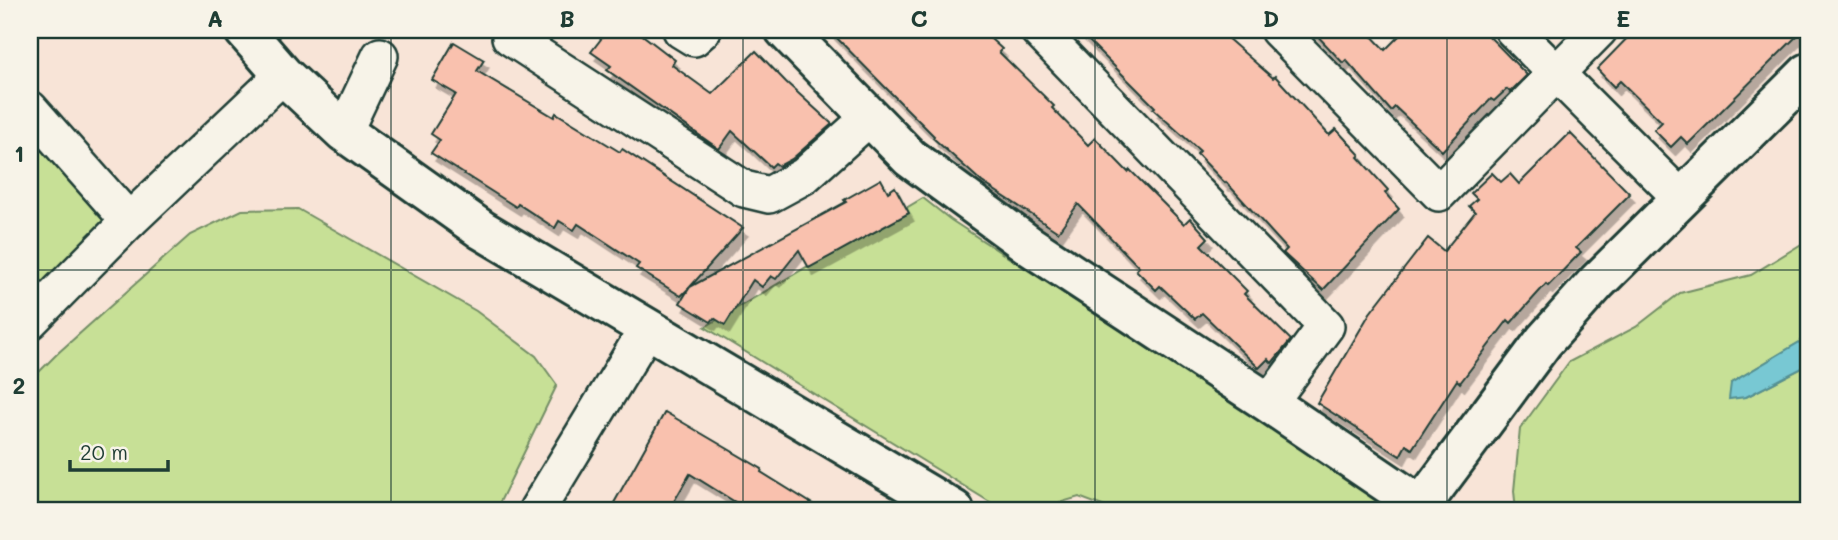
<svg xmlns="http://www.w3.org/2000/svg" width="1838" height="540" font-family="Mali,sans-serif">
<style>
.green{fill:#c7e096;stroke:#738e65;stroke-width:2}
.water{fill:#78c8d3;stroke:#549093;stroke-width:2}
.building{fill:#f9c1ae;stroke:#1f3d34;stroke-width:2;filter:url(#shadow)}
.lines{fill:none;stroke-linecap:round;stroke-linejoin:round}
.street-casing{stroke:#1f3d34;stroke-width:40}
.secondary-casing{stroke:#1f3d34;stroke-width:44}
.street{stroke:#f7f3e8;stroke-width:35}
.secondary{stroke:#f7f3e8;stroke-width:38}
.grid{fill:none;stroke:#1f3d34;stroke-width:2;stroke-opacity:0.55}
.neatline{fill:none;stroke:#1f3d34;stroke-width:2.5}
.grid-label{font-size:23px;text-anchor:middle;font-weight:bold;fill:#1f3d34}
</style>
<defs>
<filter id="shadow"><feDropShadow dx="4.5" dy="8" stdDeviation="0" flood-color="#0004"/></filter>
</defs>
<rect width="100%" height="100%" fill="#f8e4d7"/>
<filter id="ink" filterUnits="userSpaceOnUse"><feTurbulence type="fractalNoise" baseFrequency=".0143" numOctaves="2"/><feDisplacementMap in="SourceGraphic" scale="14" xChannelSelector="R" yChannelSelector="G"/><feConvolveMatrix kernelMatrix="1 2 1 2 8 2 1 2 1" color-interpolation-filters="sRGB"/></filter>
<g filter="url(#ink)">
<g class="green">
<path d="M 30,126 L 108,215 L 106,230 L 30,299 Z"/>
<path d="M 923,198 L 951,220 L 1376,497 L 1373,510 L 1113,510 L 1079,497 L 1035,510 L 1003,510 L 705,327 Z"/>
<path d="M 298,209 L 476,311 L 536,356 L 557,385 L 496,510 L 30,510 L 30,381 L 58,353 L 190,235 L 242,210 Z"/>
<path d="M 1808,240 L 1808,337 L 1731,383 L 1746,397 L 1808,365 L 1808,510 L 1516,510 L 1514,491 L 1520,429 L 1569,362 L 1636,327 L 1680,293 L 1751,275 Z"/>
</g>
<path class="water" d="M 1808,337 L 1808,365 L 1746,397 L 1729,399 L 1731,383 Z"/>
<g class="building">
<path d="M 608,30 L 636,30 L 675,60 L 672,65 L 712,94 L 756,51 L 786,82 L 832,124 L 792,159 L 779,166 L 775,163 L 771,167 L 732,131 L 719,149 L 607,70 L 611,66 L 591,52 Z"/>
<path d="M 829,30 L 981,30 L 1002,49 L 999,52 L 1054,106 L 1052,108 L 1088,145 L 1095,138 L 1128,172 L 1130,170 L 1184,224 L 1190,218 L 1208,238 L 1201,245 L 1247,291 L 1244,294 L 1291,340 L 1272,363 L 1268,359 L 1259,368 L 1202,313 L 1195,319 L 1160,286 L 1156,290 L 1136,270 L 1139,267 L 1078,204 L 1058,232 L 982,182 L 933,138 L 934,136 L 884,86 Z"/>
<path d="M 1078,30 L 1218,30 L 1273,78 L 1275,76 L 1329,135 L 1336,129 L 1360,155 L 1358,157 L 1388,190 L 1385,193 L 1399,209 L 1323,290 L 1283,253 L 1287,249 L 1226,182 L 1225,183 L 1197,154 L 1200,151 L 1153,109 L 1155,107 Z"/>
<path d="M 1312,30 L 1366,30 L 1385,50 L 1405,30 L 1483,30 L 1527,75 L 1510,92 L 1507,89 L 1494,101 L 1491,99 L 1442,151 L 1395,107 L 1391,111 L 1346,60 L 1343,63 Z"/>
<path d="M 1635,30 L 1803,30 L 1688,144 L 1681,137 L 1671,147 L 1654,130 L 1662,122 L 1620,81 L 1614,87 L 1597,69 Z"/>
<path d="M 454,42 L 484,60 L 477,71 L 554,117 L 556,113 L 620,152 L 622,149 L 743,228 L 690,287 L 846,202 L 844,200 L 881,179 L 888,192 L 895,187 L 909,213 L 809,268 L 799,250 L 776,279 L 771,276 L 762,287 L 753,280 L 725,325 L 714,318 L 711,322 L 680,303 L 690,287 L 681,296 L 636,268 L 639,264 L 578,224 L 574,230 L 559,221 L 555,228 L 518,204 L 516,207 L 431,153 L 440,140 L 431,134 L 456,94 L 432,80 Z"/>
<path d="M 1570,133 L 1630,194 L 1576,248 L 1581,252 L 1548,286 L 1546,284 L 1511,323 L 1508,320 L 1460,383 L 1457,380 L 1412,449 L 1406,445 L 1400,456 L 1317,403 L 1370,313 L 1428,238 L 1444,251 L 1475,212 L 1469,206 L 1477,199 L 1471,193 L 1492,173 L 1501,182 L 1510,174 L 1519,184 Z"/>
<path d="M 665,412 L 762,469 L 761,472 L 822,510 L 748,510 L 690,474 L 669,510 L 610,510 Z"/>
</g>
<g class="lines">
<defs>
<g id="street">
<path d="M 515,30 L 510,37 L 744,189 L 769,195 L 804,176 L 871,116"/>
<path d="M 681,30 L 694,38 L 703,30"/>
<path d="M 1038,30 L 1326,326 L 1269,403"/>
<path d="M 1278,30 L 1439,193 L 1599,30"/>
<path d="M 1513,30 L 1682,199"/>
<path d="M 30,109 L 129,221"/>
<path d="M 344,132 L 380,56"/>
<path d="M 30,321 L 129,221 L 283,75"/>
<path d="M 537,510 L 647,329"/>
</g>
<g id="secondary">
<path d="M 244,30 L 283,75 L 344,132 L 482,230 L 954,510"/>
<path d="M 785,30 L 910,158 L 1030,246 L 1269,403 L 1421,506"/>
<path d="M 1418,510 L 1544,341 L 1597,282 L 1808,73"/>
</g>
</defs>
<use href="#street" class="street-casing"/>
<use href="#secondary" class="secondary-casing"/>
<use href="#street" class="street"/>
<use href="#secondary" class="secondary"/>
</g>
</g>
<path class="grid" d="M 391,30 L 391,510M 743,30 L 743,510M 1095,30 L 1095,510M 1447,30 L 1447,510M 30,270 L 1808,270"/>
<rect width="1838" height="540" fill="none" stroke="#f7f3e8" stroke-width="77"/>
<path d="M70 460v10h98v-10" fill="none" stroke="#1f3d34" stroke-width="3.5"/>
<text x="80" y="460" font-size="21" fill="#1f3d34" stroke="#f7f3e8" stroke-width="5" paint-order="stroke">20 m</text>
<rect x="38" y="38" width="1762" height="464" class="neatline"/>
<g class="grid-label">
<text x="215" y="27">A</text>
<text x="567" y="27">B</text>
<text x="919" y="27">C</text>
<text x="1271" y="27">D</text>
<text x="1623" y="27">E</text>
<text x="19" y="162">1</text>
<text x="19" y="394">2</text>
</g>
</svg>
